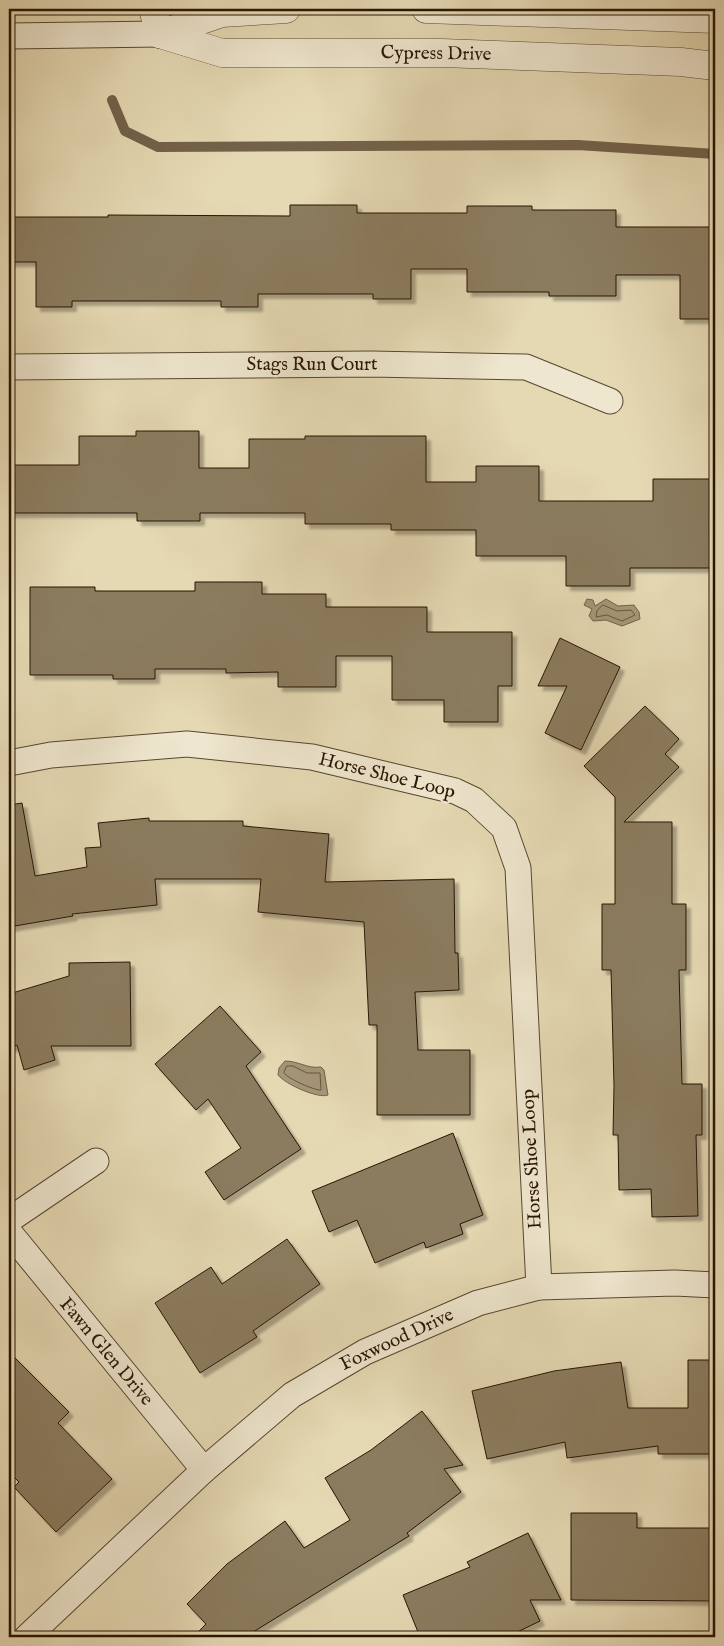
<svg xmlns="http://www.w3.org/2000/svg" width="724" height="1646" font-family="'IM FELL English',serif">
<style>
.water{fill:#a59678;stroke:#73624a}
.lines{fill:none;stroke-linecap:round;stroke-linejoin:round}
.shore{stroke:#67563e;stroke-width:1}
.stream{stroke:#73624a;stroke-width:10}
.building{fill:#8b7b5f;stroke:#291505;filter:url(#shadow)}
.minor-casing{stroke:#584630;stroke-width:27}
.tertiary-casing{stroke:#584630;stroke-width:29}
.minor{stroke:#eee6ce;stroke-width:25}
.tertiary{stroke:#eee6ce;stroke-width:28}
.labels{text-anchor:middle;dominant-baseline:central;stroke-width:4.5;stroke-linejoin:round;paint-order:stroke}
.street-label{font-size:19px;fill:#291505;stroke:#eee6ce}
</style>
<defs>
<filter id="shadow"><feDropShadow dx="4.5" dy="4.5" stdDeviation="1" flood-color="#0004"/></filter>
</defs>
<rect width="100%" height="100%" fill="#e5d9b3"/>
<filter id="stains"><feTurbulence type="fractalNoise" baseFrequency=".004" numOctaves="4"/><feColorMatrix values="0 0 0 0 .2 0 0 0 0 .09 0 0 0 0 .02 0 0 0 .5 -.17"/></filter>
<radialGradient id="worn" r=".72"><stop offset=".6" stop-color="#630" stop-opacity="0"/><stop offset="1" stop-color="#630" stop-opacity=".3"/></radialGradient>
<g class="water">
<path d="M 587,599 L 593,600 L 595,606 L 606,599 L 618,606 L 634,605 L 639,612 L 640,619 L 622,626 L 606,620 L 593,621 L 589,616 L 592,609 L 584,605 Z"/>
<path d="M 285,1061 C 299,1061 307,1069 321,1067 L 324,1070 L 328,1095 C 318,1099 285,1084 278,1075 L 279,1068 Z"/>
</g>
<g class="lines">
<g class="shore">
<path d="M 603,605 L 617,611 L 631,610 L 635,615 L 622,621 L 607,615 L 596,617 L 597,611 Z"/>
<path d="M 287,1066 L 293,1066 L 307,1073 L 320,1073 L 321,1090 C 316,1091 288,1079 284,1073 Z"/>
</g>
<path class="stream" d="M 112,100 L 125,131 L 158,147 L 578,145 L 715,154"/>
</g>
<g class="building">
<path d="M 290,205 L 357,205 L 357,213 L 467,213 L 467,206 L 532,206 L 532,210 L 616,210 L 616,227 L 715,227 L 715,319 L 680,319 L 680,275 L 616,275 L 616,296 L 549,296 L 549,292 L 467,292 L 467,269 L 411,269 L 411,299 L 373,299 L 373,294 L 258,294 L 258,307 L 221,307 L 221,301 L 72,301 L 72,307 L 36,307 L 36,262 L 9,262 L 9,217 L 108,217 L 108,215 L 290,216 Z"/>
<path d="M 136,431 L 199,431 L 199,468 L 249,468 L 249,439 L 305,439 L 305,436 L 426,436 L 426,482 L 476,482 L 476,466 L 539,466 L 539,501 L 653,501 L 653,479 L 715,479 L 715,568 L 630,568 L 630,586 L 566,586 L 566,556 L 476,556 L 476,530 L 391,530 L 391,524 L 305,524 L 305,513 L 200,513 L 200,521 L 137,521 L 137,513 L 9,513 L 9,465 L 79,465 L 79,436 L 136,436 Z"/>
<path d="M 195,582 L 262,582 L 262,594 L 326,594 L 326,607 L 427,607 L 427,632 L 512,632 L 512,686 L 498,686 L 498,722 L 444,722 L 444,700 L 392,700 L 392,656 L 336,656 L 336,687 L 278,687 L 278,672 L 226,673 L 226,669 L 155,669 L 155,679 L 113,679 L 113,675 L 30,675 L 30,587 L 95,587 L 95,591 L 195,591 Z"/>
<path d="M 560,638 L 620,667 L 581,750 L 545,733 L 567,686 L 538,686 Z"/>
<path d="M 645,706 L 679,739 L 665,754 L 679,767 L 624,822 L 672,822 L 672,904 L 686,904 L 686,970 L 679,970 L 682,1084 L 702,1084 L 702,1135 L 696,1135 L 698,1216 L 652,1217 L 651,1189 L 619,1190 L 618,1135 L 613,1135 L 614,1086 L 611,970 L 602,970 L 602,904 L 615,904 L 615,797 L 584,766 Z"/>
<path d="M 22,803 L 35,876 L 87,867 L 85,848 L 101,847 L 98,823 L 149,818 L 149,821 L 243,821 L 243,826 L 329,834 L 325,882 L 454,879 L 455,953 L 458,953 L 459,990 L 415,992 L 418,1050 L 470,1050 L 470,1115 L 377,1115 L 377,1025 L 369,1025 L 364,922 L 258,912 L 261,879 L 155,879 L 157,905 L 72,914 L 73,916 L 9,927 L 9,805 Z"/>
<path d="M 130,962 L 131,1046 L 51,1046 L 55,1060 L 24,1070 L 17,1045 L 9,1048 L 9,994 L 69,976 L 69,963 Z"/>
<path d="M 220,1006 L 261,1052 L 246,1066 L 301,1149 L 224,1200 L 205,1172 L 241,1148 L 208,1099 L 196,1110 L 155,1064 Z"/>
<path d="M 453,1133 L 483,1215 L 460,1224 L 463,1234 L 426,1248 L 424,1242 L 375,1263 L 357,1220 L 329,1232 L 312,1191 Z"/>
<path d="M 287,1239 L 320,1284 L 253,1331 L 257,1337 L 200,1373 L 155,1303 L 211,1267 L 222,1284 Z"/>
<path d="M 9,1352 L 69,1412 L 58,1423 L 112,1479 L 56,1532 L 14,1487 L 19,1482 L 9,1472 Z"/>
<path d="M 688,1360 L 715,1360 L 715,1454 L 658,1454 L 658,1446 L 567,1458 L 565,1442 L 487,1459 L 472,1391 L 554,1371 L 621,1362 L 628,1408 L 688,1408 Z"/>
<path d="M 422,1411 L 463,1465 L 444,1469 L 461,1492 L 407,1533 L 409,1536 L 245,1637 L 193,1637 L 206,1624 L 187,1604 L 227,1564 L 285,1521 L 304,1548 L 350,1520 L 325,1478 L 371,1450 Z"/>
<path d="M 571,1513 L 637,1513 L 637,1528 L 715,1528 L 715,1601 L 571,1600 Z"/>
<path d="M 528,1533 L 561,1600 L 530,1600 L 540,1621 L 507,1637 L 420,1637 L 403,1595 L 470,1567 L 467,1562 Z"/>
</g>
<g class="lines">
<defs>
<g id="minor">
<path d="M 9,36 L 160,34"/>
<path d="M 9,367 L 371,364 L 526,367 L 610,401"/>
<path d="M 9,763 L 51,755 L 187,744 L 312,757 L 455,791 L 474,800 L 504,828 L 518,868 L 539,1287"/>
<path d="M 9,1220 L 96,1161"/>
<path d="M 9,1232 L 204,1470"/>
<path d="M 27,1637 L 204,1470 L 292,1395 L 365,1352 L 478,1303 L 539,1287 L 675,1283 L 715,1285"/>
</g>
<g id="tertiary">
<path d="M 153,9 L 160,34"/>
<path d="M 426,9 L 715,19"/>
<path d="M 160,34 L 222,53 L 442,53 L 681,62 L 715,66"/>
<path d="M 160,34 L 222,13 L 286,9"/>
</g>
</defs>
<use href="#minor" class="minor-casing"/>
<use href="#tertiary" class="tertiary-casing"/>
<use href="#minor" class="minor"/>
<use href="#tertiary" class="tertiary"/>
</g>
<g class="labels">
<g class="street-label">
<text transform="translate(436 54) rotate(1)">Cypress Drive</text>
<text x="312" y="365">Stags Run Court</text>
<text transform="translate(387 776) rotate(14)">Horse Shoe Loop</text>
<text transform="translate(532 1159) rotate(-93)">Horse Shoe Loop</text>
<text transform="translate(397 1340) rotate(-25)">Foxwood Drive</text>
<text transform="translate(106 1352) rotate(50)">Fawn Glen Drive</text>
</g>
</g>
<rect width="724" height="1646" fill="none" stroke="#e5d9b3" stroke-width="30"/>
<rect x="10" y="10" width="704" height="1626" fill="none" stroke="#291505" stroke-width="2.5"/>
<rect x="15" y="15" width="694" height="1616" fill="none" stroke="#291505"/>
<rect width="100%" height="100%" filter="url(#stains)"/>
<rect width="100%" height="100%" fill="url(#worn)"/>
</svg>
